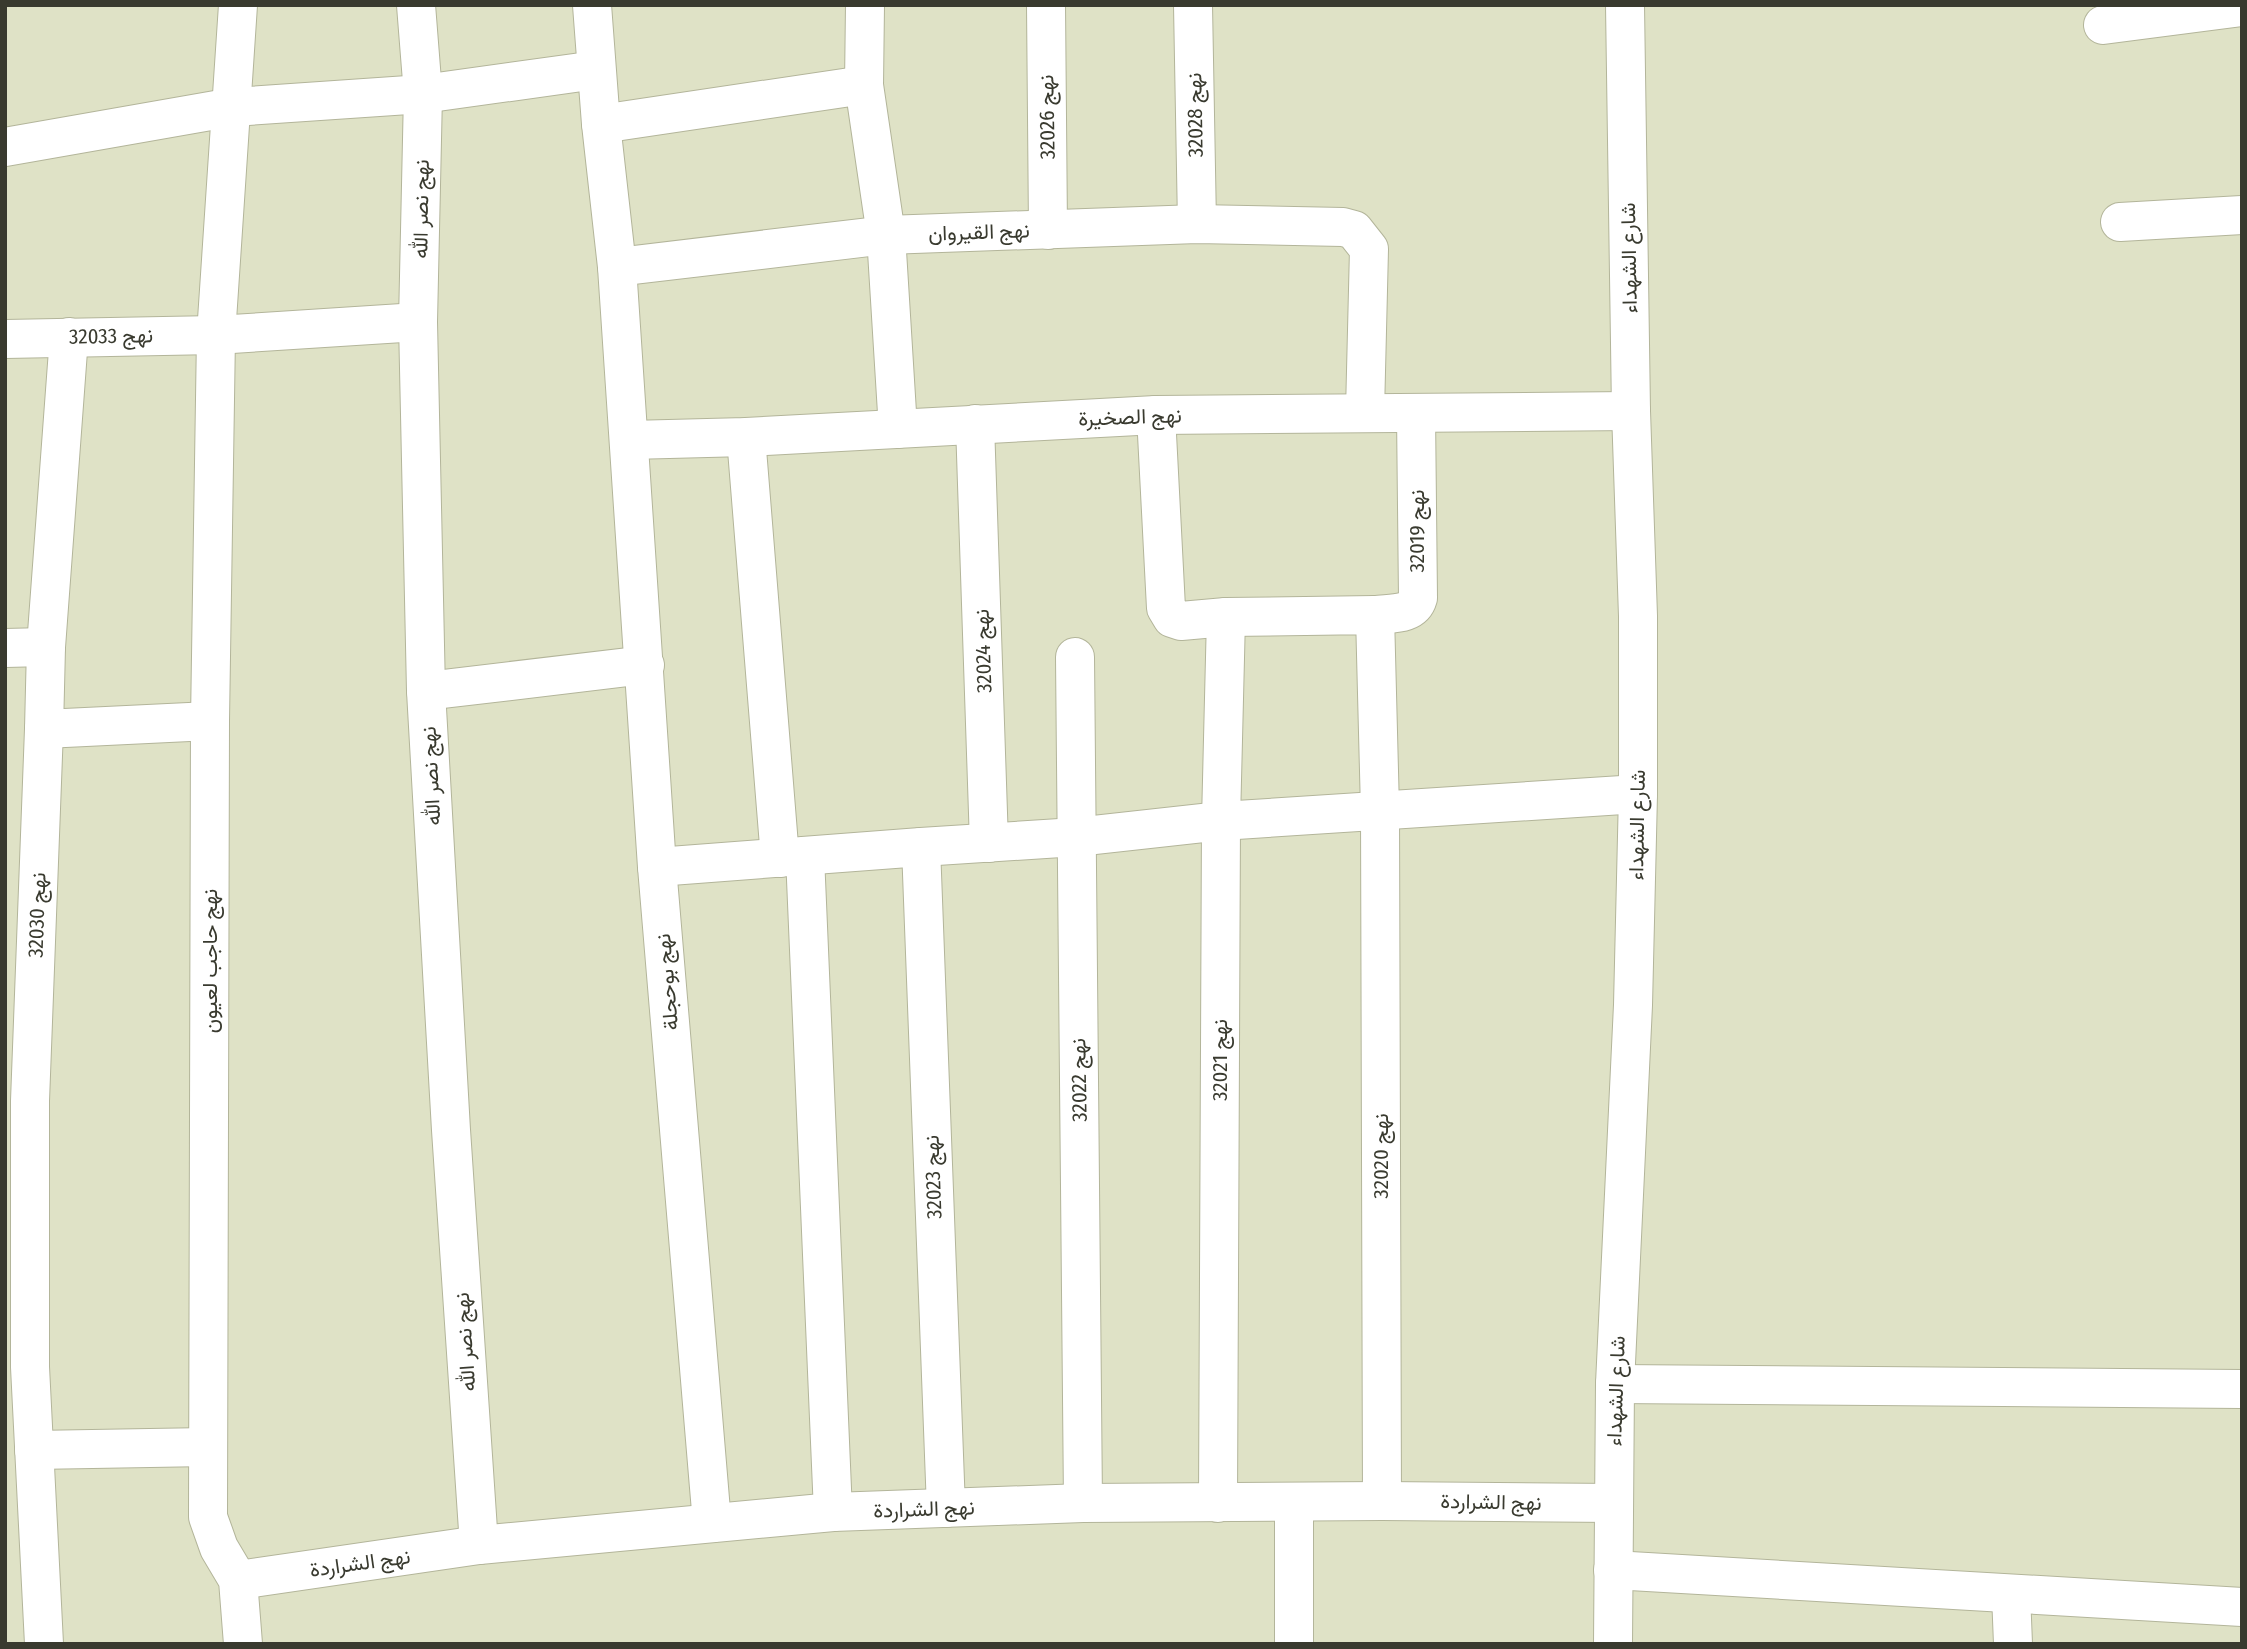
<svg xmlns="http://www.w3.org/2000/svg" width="2247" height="1649" font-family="'Fira Sans Condensed',Vazirmatn,sans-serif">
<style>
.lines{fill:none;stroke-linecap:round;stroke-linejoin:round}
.minor-casing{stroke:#b3b59a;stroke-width:40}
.minor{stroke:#fff;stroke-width:38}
.labels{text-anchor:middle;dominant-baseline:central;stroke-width:6;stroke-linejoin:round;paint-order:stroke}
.street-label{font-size:21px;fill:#393a2f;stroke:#fff}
</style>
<rect width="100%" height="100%" fill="#dfe2c6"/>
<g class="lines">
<defs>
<g id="minor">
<path d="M 238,5 L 216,335 L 210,721 L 208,1517 L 219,1548 L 238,1580 L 243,1644"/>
<path d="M 416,5 L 423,94 L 418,322 L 426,691 L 451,1130 L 479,1545"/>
<path d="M 592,5 L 601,124 L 617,267 L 657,867 L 712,1523"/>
<path d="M 865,5 L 864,85 L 886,235 L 898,429"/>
<path d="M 1046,5 L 1048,230"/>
<path d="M 1193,5 L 1197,224"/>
<path d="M 2103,25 L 2242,7"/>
<path d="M 601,124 L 864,85"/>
<path d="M 5,147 L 233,107 L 423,94 L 596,70"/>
<path d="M 2120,222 L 2242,215"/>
<path d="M 617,267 L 886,235 L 1197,224 L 1343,227 L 1354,230 L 1369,249 L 1365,412"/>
<path d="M 69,337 L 46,647 L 44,729 L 210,721"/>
<path d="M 5,339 L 216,335 L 418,322"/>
<path d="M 1156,415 L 1166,608 L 1172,618 L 1181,621 L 1226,617 L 1375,615 L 1380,810 L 1382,1501"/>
<path d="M 975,424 L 989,843"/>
<path d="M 746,437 L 780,858"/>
<path d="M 630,440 L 746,437 L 1156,415 L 1631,411"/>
<path d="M 1375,615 C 1391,613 1413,616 1418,598 L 1416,414"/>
<path d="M 5,648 L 46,647"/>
<path d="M 1075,657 L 1083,1503"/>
<path d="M 426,691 L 645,665"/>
<path d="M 921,847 L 946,1508"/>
<path d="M 805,856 L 833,1512"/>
<path d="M 657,867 L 921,847 L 1076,837 L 1221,821 L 1638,794"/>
<path d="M 1615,1384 L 2242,1389"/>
<path d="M 34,1450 L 208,1447"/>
<path d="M 1218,1503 L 1221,821 L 1226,617"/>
<path d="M 1294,1503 L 1294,1644"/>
<path d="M 1613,1570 L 2242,1607"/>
<path d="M 238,1580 L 479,1545 L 833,1512 L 1083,1503 L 1382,1501 L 1614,1503"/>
<path d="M 2011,1594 L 2013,1644"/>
<path d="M 44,1644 L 30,1367 L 30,1101 L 44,729"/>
<path d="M 1613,1644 L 1615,1384 L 1633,1005 L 1638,794 L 1638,616 L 1631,411 L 1625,5"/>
</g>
</defs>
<use href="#minor" class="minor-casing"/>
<use href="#minor" class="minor"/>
</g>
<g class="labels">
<g class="street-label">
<text transform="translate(1195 115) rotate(-91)">نهج 32028</text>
<text transform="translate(1047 117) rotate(-91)">نهج 32026</text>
<text transform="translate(421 209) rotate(-89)">نهج نصر الله</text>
<text transform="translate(979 232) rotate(-2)">نهج القيروان</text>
<text transform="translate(1629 258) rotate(-91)">شارع الشهداء</text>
<text transform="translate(111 336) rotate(-1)">نهج 32033</text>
<text transform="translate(1130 417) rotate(-2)">نهج الصخيرة</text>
<text transform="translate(1417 531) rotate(-90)">نهج 32019</text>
<text transform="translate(983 651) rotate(-92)">نهج 32024</text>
<text transform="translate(431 776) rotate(-93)">نهج نصر الله</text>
<text transform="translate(1637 825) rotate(-89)">شارع الشهداء</text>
<text transform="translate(37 915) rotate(-88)">نهج 32030</text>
<text transform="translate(210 961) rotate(-90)">نهج حاجب لعيون</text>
<text transform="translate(667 982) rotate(-95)">نهج بوحجلة</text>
<text transform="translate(1220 1060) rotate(-90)">نهج 32021</text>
<text transform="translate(1079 1080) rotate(-91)">نهج 32022</text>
<text transform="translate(1381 1156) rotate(-90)">نهج 32020</text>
<text transform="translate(933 1177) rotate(-92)">نهج 32023</text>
<text transform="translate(465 1342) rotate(-94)">نهج نصر الله</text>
<text transform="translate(1616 1391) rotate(-88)">شارع الشهداء</text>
<text transform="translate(1491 1502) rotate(1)">نهج الشراردة</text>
<text transform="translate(924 1509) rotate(-2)">نهج الشراردة</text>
<text transform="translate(360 1563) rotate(-8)">نهج الشراردة</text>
</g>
</g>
<rect width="2247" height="1649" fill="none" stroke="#393a2f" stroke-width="14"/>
</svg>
